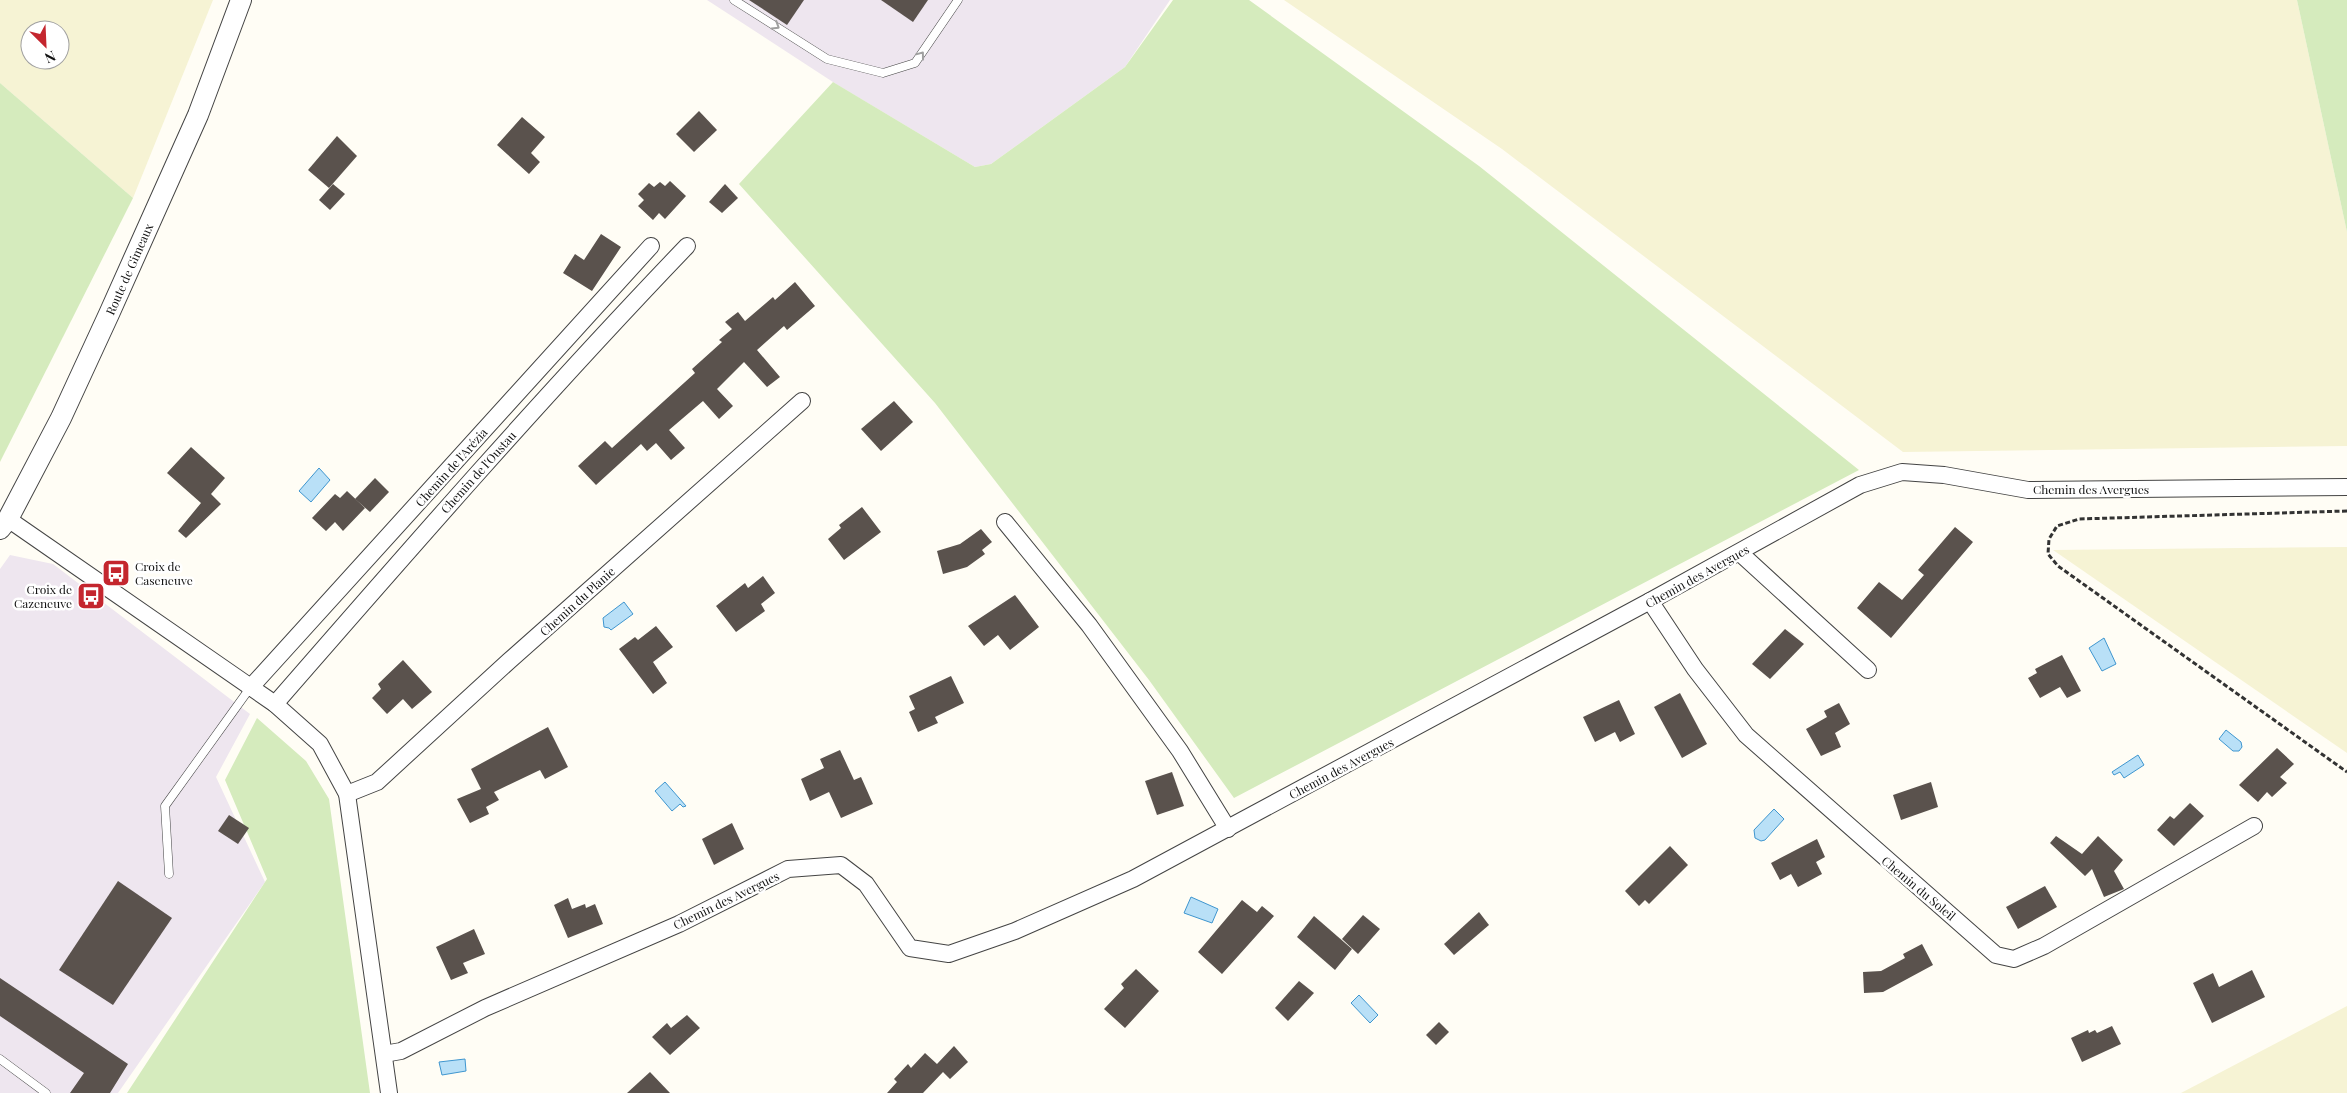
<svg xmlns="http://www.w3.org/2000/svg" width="2347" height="1093" font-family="'Playfair Display',serif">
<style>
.industrial{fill:#eee6ef}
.farmland{fill:#f6f3d4;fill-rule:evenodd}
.green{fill:#d5ebbd}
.water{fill:#b9e0f7;stroke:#3f96cf}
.building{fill:#5a524d}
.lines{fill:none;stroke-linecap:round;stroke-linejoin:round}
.service-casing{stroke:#444;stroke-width:9}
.minor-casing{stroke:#444;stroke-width:18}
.tertiary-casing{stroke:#444;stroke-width:22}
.path{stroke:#333;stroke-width:3;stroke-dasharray:5 2.5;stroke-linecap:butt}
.service{stroke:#fff;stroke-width:8}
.minor{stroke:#fff;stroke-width:16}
.tertiary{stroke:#fff;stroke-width:20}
.oneway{stroke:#a0a0a0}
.labels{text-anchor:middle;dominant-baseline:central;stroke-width:5;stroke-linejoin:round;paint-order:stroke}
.street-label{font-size:12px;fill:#111;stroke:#fff}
.poi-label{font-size:12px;fill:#111;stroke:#fff;text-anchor:start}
</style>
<rect width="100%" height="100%" fill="#fffdf5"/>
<g class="industrial">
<path d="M 707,0 L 1170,0 L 1125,67 L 991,164 L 975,167 L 836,84 Z"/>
<path d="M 10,555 L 53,564 L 250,714 L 216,777 L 265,882 L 118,1093 L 0,1093 L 0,569 Z"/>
</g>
<g class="farmland">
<path d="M 0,0 L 213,0 L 133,198 L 0,83 ZM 30,30 L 60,30 L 60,60 L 30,60 Z"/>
<path d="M 1284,0 L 2297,0 L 2347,232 L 2347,446 L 1903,452 L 1502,149 Z"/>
<path d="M 2347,547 L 2347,753 L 2053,550 Z"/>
<path d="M 2347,1006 L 2347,1093 L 2181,1093 Z"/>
</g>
<g class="green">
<path d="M 1173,0 L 1249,0 L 1479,166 L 1859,470 L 1234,798 L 1149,680 L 935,403 L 739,184 L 833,82 L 975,167 L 991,164 L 1125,67 Z"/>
<path d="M 2297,0 L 2347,0 L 2347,232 Z"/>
<path d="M 0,83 L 133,198 L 0,462 Z"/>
<path d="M 257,718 L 306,761 L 329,799 L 370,1093 L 127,1093 L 267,879 L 225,780 Z"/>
</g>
<g class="water">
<path d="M 319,468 L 330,480 L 311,502 L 299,491 Z"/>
<path d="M 624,602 L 633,614 L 611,630 L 609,628 L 604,627 L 603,618 Z"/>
<path d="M 2104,638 L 2116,664 L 2102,671 L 2089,648 Z"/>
<path d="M 2226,730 L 2241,742 L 2242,747 L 2239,751 L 2233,751 L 2219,739 Z"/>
<path d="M 2138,755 L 2144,765 L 2124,778 L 2120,772 L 2114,775 L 2112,772 Z"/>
<path d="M 665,782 L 686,806 L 683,807 L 680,804 L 672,811 L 655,791 Z"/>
<path d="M 1774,809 L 1784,819 L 1765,840 L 1761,841 L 1755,838 L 1754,830 Z"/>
<path d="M 1191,897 L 1218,909 L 1212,923 L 1184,913 Z"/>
<path d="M 1359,995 L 1378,1015 L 1370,1023 L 1351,1003 Z"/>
<path d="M 465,1059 L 466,1071 L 442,1075 L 439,1062 Z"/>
</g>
<g class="building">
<path d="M 749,0 L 804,0 L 787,25 Z"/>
<path d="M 881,0 L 928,0 L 913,22 Z"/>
<path d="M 699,111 L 717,130 L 694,152 L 676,134 Z"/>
<path d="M 522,117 L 545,137 L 531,153 L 540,162 L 529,174 L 497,145 Z"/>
<path d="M 337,136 L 357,156 L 329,188 L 308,170 Z"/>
<path d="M 670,181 L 686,196 L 665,219 L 659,213 L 653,220 L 638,206 L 644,200 L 638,194 L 649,183 L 654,187 L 660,182 L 665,186 Z"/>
<path d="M 333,184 L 345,194 L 330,210 L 319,200 Z"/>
<path d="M 725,184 L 738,198 L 722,213 L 709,202 Z"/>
<path d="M 601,234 L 621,247 L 592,291 L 563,273 L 575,254 L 584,260 Z"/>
<path d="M 795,282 L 815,306 L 787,330 L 784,326 L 757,350 L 780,377 L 767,387 L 744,362 L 717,389 L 733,406 L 719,419 L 703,401 L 669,430 L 685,448 L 671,460 L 656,443 L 647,451 L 641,444 L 596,485 L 578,466 L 605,441 L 612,448 L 695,373 L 692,369 L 722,342 L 719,340 L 732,329 L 725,322 L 738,312 L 745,321 L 773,297 L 775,300 Z"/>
<path d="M 894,401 L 913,422 L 881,451 L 861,429 Z"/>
<path d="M 191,447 L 225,478 L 211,494 L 221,504 L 186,538 L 178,531 L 201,503 L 167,473 Z"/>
<path d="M 375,478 L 389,492 L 370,512 L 355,499 Z"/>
<path d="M 347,491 L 365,508 L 343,531 L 335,522 L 326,531 L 312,518 L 335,494 L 340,498 Z"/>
<path d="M 862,507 L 881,532 L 844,560 L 828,539 L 841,528 L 839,525 Z"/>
<path d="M 1955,527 L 1973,542 L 1891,638 L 1857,608 L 1879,582 L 1902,600 L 1924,575 L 1918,570 Z"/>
<path d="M 981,529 L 992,542 L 982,550 L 985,554 L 967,567 L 943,574 L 937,551 L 960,544 Z"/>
<path d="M 763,576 L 775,593 L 761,604 L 765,611 L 736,632 L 716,606 L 745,583 L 748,588 Z"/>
<path d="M 1015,595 L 1039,627 L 1010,650 L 998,635 L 984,646 L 968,626 Z"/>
<path d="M 656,626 L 673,647 L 653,662 L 667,683 L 653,694 L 619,649 L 635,637 L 638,640 Z"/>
<path d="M 1785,629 L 1804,644 L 1770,679 L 1752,664 Z"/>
<path d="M 2062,655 L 2081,691 L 2067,698 L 2060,687 L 2040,698 L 2028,678 L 2037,673 L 2035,669 Z"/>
<path d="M 403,660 L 432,692 L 412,709 L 403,699 L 387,714 L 372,698 L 381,689 L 378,684 Z"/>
<path d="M 951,676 L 964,703 L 935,717 L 938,723 L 918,732 L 909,712 L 915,709 L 909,696 Z"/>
<path d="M 1680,693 L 1707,744 L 1682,758 L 1654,707 Z"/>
<path d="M 1619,700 L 1635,734 L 1620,742 L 1615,732 L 1595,742 L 1583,717 Z"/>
<path d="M 1839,703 L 1850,724 L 1835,733 L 1841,747 L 1821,756 L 1806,729 L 1827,717 L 1824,711 Z"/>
<path d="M 548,727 L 568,767 L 545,779 L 540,770 L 494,792 L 499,800 L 486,807 L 489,814 L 470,823 L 457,799 L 481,789 L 471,769 Z"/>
<path d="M 2277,748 L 2294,764 L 2280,777 L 2287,783 L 2272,797 L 2267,792 L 2258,802 L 2239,785 Z"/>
<path d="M 840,750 L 854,780 L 861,777 L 873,804 L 841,818 L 829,792 L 810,801 L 801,779 L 824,768 L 820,759 Z"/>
<path d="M 1172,772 L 1184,806 L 1157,815 L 1145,781 Z"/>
<path d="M 1931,782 L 1938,807 L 1901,820 L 1893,795 Z"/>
<path d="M 2190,803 L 2204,816 L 2174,846 L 2157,830 L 2170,816 L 2174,819 Z"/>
<path d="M 229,815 L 249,828 L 238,844 L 218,831 Z"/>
<path d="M 732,823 L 744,849 L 714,865 L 702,839 Z"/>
<path d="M 2056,836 L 2082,854 L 2098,836 L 2123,860 L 2114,871 L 2124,889 L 2104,897 L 2092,869 L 2085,876 L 2050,843 Z"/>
<path d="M 1817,839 L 1825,857 L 1816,862 L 1822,874 L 1798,887 L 1791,874 L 1780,880 L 1771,863 Z"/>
<path d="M 1670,846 L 1688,865 L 1649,904 L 1645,900 L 1639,906 L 1625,891 Z"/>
<path d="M 118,881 L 172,918 L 113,1005 L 59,970 Z"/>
<path d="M 2045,886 L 2057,907 L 2018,929 L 2006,907 Z"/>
<path d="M 568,898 L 572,909 L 585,904 L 586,908 L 595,904 L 603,924 L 568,938 L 554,905 Z"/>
<path d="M 1242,900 L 1257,912 L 1262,906 L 1274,916 L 1222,974 L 1198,952 Z"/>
<path d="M 1479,912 L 1489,925 L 1454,955 L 1444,944 Z"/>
<path d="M 1363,915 L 1380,929 L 1358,954 L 1342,939 Z"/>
<path d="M 1314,916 L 1352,949 L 1335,970 L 1297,937 Z"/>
<path d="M 474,929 L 485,954 L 463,963 L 468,973 L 451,980 L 436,947 Z"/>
<path d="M 1922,944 L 1933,965 L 1883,992 L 1864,993 L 1863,972 L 1881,971 L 1905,958 L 1903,954 Z"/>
<path d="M 1136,969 L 1159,991 L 1125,1028 L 1104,1009 L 1124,988 L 1121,984 Z"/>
<path d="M 2252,970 L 2265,997 L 2212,1023 L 2193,983 L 2213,973 L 2219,987 Z"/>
<path d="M 0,978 L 128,1064 L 110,1093 L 70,1093 L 84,1073 L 0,1016 Z"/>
<path d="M 1299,981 L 1314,993 L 1288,1021 L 1275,1008 Z"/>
<path d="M 687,1015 L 700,1028 L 670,1055 L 652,1037 L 667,1023 L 671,1028 Z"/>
<path d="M 1439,1022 L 1449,1032 L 1436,1045 L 1426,1035 Z"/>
<path d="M 2112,1026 L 2121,1044 L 2082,1062 L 2071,1038 L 2088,1030 L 2089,1033 L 2095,1030 L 2097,1033 Z"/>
<path d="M 954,1046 L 968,1062 L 950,1079 L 943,1072 L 923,1093 L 887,1093 L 897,1082 L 894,1079 L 908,1064 L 911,1068 L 925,1053 L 937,1064 Z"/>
<path d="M 650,1072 L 670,1093 L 627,1093 Z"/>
</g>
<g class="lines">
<defs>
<g id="service">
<path d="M 734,0 L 827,59 L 883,73 L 915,63 L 958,0"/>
<path d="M 169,874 L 165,806 L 250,688"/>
<path d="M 0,1059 L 46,1093"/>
</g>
<g id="minor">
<path d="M 8,519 L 275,704 L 320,744 L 347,794 L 389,1093"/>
<path d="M 1005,522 L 1089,625 L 1180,751 L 1228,829"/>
<path d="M 1740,553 L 1868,670"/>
<path d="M 1650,601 L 1695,669 L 1746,735 L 1996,955 L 2014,959 L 2044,946 L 2254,826"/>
<path d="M 250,688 L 651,246"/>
<path d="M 275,704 C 410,549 545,394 687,246"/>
<path d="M 347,794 L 377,782 L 509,661 L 802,401"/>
<path d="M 384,1054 L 401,1051 L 485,1008 L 679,924 L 788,869 L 841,865 L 866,884 L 910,948 L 949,954 L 1015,931 L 1133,879 L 1650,601 L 1860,485 L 1902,472 L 1944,475 L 2028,490 L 2347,487"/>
</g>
<path id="tertiary" d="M 0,529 L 8,519 L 61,418 L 109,314 L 198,115 L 241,0"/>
</defs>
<use href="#service" class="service-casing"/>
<use href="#minor" class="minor-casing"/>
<use href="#tertiary" class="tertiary-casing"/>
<path class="path" d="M 2347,511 L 2079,519 L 2057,526 L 2049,539 L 2048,554 L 2058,566 L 2347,772"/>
<use href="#service" class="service"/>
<use href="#minor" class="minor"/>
<use href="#tertiary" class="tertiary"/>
</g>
<defs><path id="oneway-chevron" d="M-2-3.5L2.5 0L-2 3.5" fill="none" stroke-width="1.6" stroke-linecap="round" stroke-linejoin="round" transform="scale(1.25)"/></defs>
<g class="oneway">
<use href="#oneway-chevron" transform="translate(776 26) rotate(32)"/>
<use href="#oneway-chevron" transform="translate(921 55) rotate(-53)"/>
</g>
<defs>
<symbol id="bus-square" viewBox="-11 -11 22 22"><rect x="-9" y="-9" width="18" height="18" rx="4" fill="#c4262e" stroke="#fff"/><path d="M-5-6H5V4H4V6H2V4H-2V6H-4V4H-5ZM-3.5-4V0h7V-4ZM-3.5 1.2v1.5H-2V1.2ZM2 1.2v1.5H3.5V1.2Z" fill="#fff"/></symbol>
</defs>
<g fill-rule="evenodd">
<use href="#bus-square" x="100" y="557" width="32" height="32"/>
<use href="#bus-square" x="75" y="580" width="32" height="32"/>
</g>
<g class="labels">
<g class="street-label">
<text transform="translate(129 269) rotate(-66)">Route de Gimeaux</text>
<text transform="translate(451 467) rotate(-48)">Chemin de l'Arézia</text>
<text transform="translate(478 472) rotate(-48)">Chemin de l'Oustau</text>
<text x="2091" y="489">Chemin des Avergues</text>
<text transform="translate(1697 576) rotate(-29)">Chemin des Avergues</text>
<text transform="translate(577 601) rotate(-42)">Chemin du Planie</text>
<text transform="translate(1341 768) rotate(-28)">Chemin des Avergues</text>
<text transform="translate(1919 888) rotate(40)">Chemin du Soleil</text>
<text transform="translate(726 900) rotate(-26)">Chemin des Avergues</text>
</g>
<g class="poi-label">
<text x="135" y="566">Croix de<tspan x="135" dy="14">Caseneuve</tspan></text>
<text x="72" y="589" text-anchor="end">Croix de<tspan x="72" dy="14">Cazeneuve</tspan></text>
</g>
</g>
<g transform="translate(45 45) rotate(156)"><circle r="24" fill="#ffffff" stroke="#a0a0a0"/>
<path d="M0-4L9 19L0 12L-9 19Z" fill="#c4262e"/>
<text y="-8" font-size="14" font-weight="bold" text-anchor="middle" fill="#111111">N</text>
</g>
</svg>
